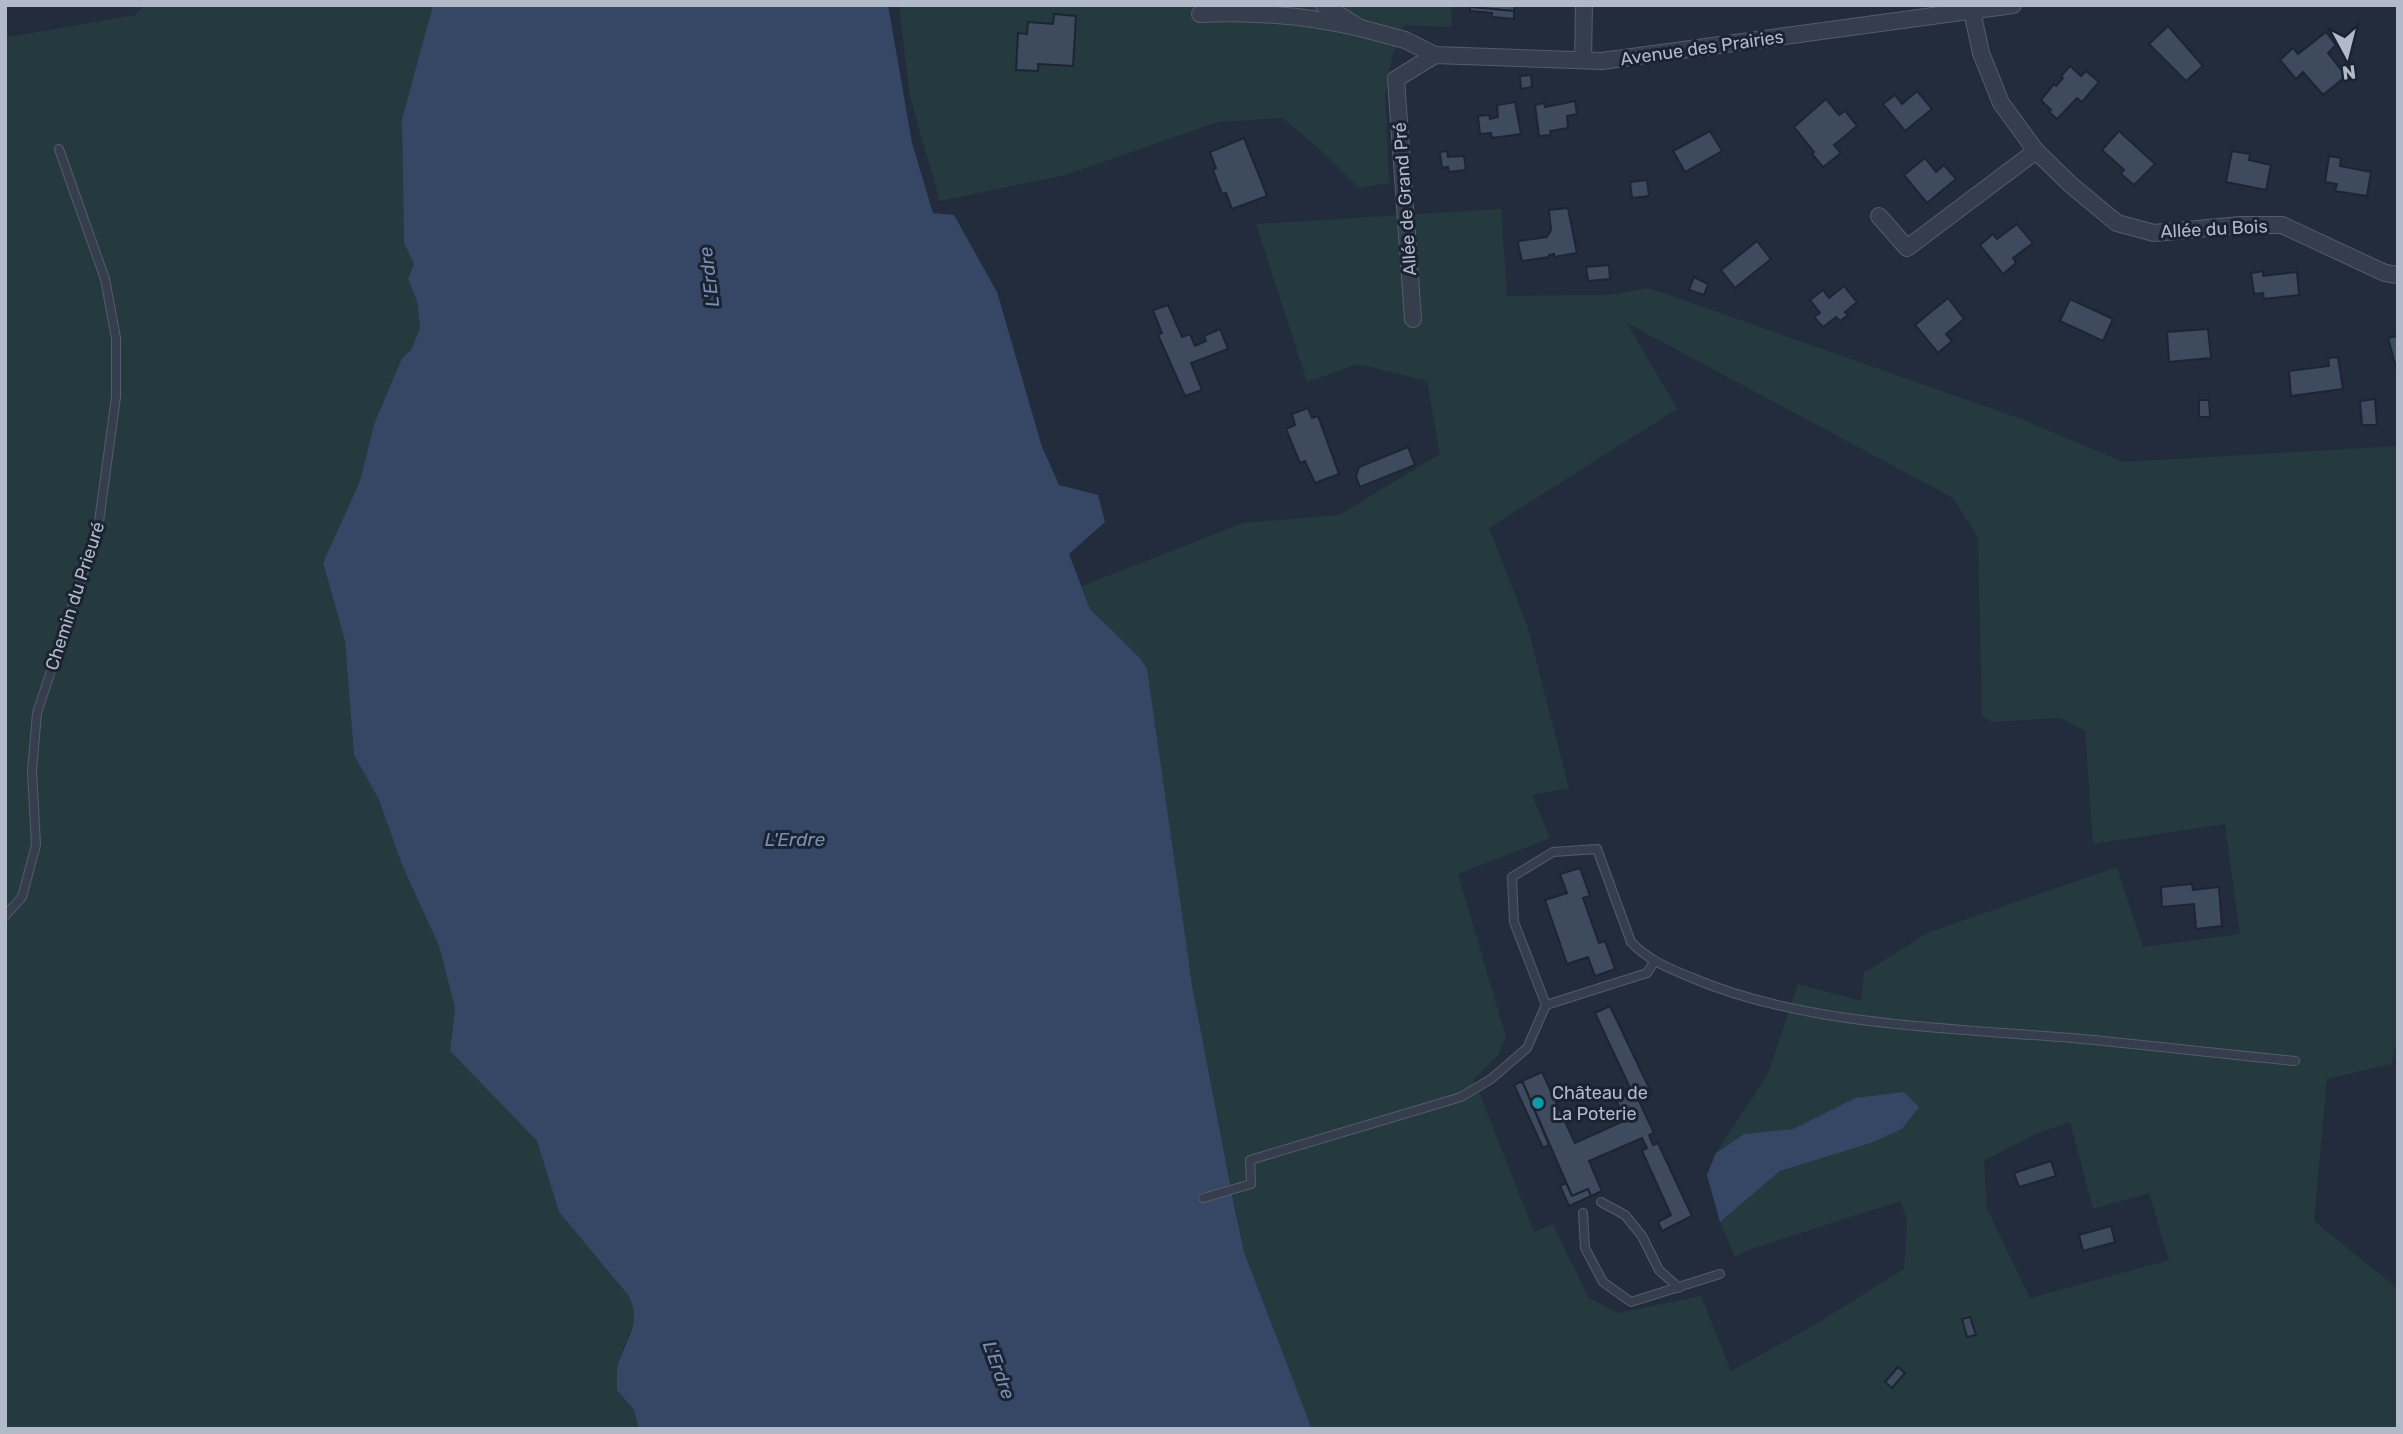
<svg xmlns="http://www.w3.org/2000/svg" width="2403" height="1434" font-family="Rubik,sans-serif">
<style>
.green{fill:#243a3e;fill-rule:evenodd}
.water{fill:#354765}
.building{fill:#3e4a5d;stroke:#1d2534;stroke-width:2}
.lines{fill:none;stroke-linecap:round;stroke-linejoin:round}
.lane-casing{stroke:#545c6b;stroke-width:10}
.street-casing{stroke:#545c6b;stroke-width:18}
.lane{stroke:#363e4d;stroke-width:8}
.street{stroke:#363e4d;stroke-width:16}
.culture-dot{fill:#0f9aa8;stroke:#1b2332;stroke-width:2.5}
.labels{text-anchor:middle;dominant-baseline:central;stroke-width:6;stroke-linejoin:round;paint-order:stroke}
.street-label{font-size:18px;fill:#b2b9c9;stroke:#1b2332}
.poi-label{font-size:18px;fill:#b2b9c9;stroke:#1b2332;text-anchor:start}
.water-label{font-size:19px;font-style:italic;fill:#788eb2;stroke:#1b2332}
</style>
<rect width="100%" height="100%" fill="#222c3d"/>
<g class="green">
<path d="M 144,5 L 433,5 L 402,119 L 404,243 L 414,264 L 408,279 L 417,301 L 420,328 L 411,350 L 402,358 L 374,424 L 360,481 L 323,564 L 345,641 L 354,755 L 379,800 L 402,865 L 439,946 L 455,1008 L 450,1051 L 537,1141 L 559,1212 L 628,1295 C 644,1326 622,1338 618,1366 C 617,1374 617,1382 617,1389 L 634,1410 L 639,1429 L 5,1429 L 5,26 L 9,37 L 135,15 Z"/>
<path d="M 899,5 L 1451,5 L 1452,27 L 1404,25 L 1392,57 L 1385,95 L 1389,183 L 1359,188 L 1324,153 L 1283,118 L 1218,122 L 1065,175 L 940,201 L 910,97 Z"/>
<path d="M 1501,209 L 1507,296 L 1609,295 L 1649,288 L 2024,420 L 2123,462 L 2398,446 L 2398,1036 L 2391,1064 L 2327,1079 L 2314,1221 L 2398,1289 L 2398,1429 L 1312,1429 L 1244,1252 L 1192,985 L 1140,658 L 1090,609 L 1082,586 L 1243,523 L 1339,515 L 1440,454 L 1427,381 L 1358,364 L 1307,382 L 1256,224 ZM 1627,323 L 1953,498 L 1978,537 L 1982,715 L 1991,722 L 2060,718 L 2085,731 L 2093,844 L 2225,824 L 2240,934 L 2143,947 L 2117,867 L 1927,933 L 1864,973 L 1861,1001 L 1798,984 L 1768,1074 L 1716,1153 L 1744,1134 L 1793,1129 L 1855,1098 L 1902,1129 L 1871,1143 L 1780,1171 L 1720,1222 L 1735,1257 L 1748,1250 L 1900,1201 L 1907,1220 L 1904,1269 L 1813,1326 L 1731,1371 L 1701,1296 L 1618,1313 L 1588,1297 L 1553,1224 L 1534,1232 L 1474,1079 L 1498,1055 L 1506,1037 L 1458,874 L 1550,838 L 1532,795 L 1569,788 L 1527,625 L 1489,528 L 1677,409 ZM 2070,1122 L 2093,1209 L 2149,1193 L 2169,1260 L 2030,1298 L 1987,1209 L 1984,1161 L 2033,1135 Z"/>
</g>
<g class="water">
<path d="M 433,5 L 888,5 L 912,143 L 933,213 L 954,215 L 997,292 L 1042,447 L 1059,485 L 1098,495 L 1105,522 L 1069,554 L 1090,609 L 1140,658 L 1147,669 L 1192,985 L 1235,1209 L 1244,1252 L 1312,1429 L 639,1429 L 634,1410 L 617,1390 C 617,1380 616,1370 619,1361 C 628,1336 642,1321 628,1295 L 559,1212 L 537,1141 L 450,1051 L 455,1008 L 439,946 L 402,865 L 379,800 L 354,755 L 345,641 L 323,563 L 360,481 L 374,424 L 402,358 L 411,350 L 420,328 L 417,301 L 408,279 L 414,264 L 404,243 L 402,119 Z"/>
<path d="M 1904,1092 L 1919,1107 L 1902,1129 L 1871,1143 L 1780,1171 L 1720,1222 L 1707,1175 L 1716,1153 L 1744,1134 L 1793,1129 L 1855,1098 Z"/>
</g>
<g class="building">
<path d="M 1471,5 L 1515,5 L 1514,11 L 1470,7 Z"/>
<path d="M 1470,7 L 1514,11 L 1514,19 L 1492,17 L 1492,13 L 1470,11 Z"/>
<path d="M 1054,14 L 1076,16 L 1073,66 L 1038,64 L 1038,71 L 1016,70 L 1018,33 L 1027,34 L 1028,22 L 1053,24 Z"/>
<path d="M 2168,26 L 2203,66 L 2186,81 L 2149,44 Z"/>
<path d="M 2326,32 L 2336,45 L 2328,53 L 2346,76 L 2323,95 L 2303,72 L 2296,79 L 2280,60 L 2293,48 L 2298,54 Z"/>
<path d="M 2070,66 L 2081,76 L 2086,71 L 2099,82 L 2082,102 L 2077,98 L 2057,119 L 2049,112 L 2051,110 L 2041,100 L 2054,84 L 2056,86 L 2063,78 L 2061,76 Z"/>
<path d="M 1531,75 L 1532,87 L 1521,89 L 1520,76 Z"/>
<path d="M 1917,91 L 1932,109 L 1905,131 L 1883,104 L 1895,95 L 1902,104 Z"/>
<path d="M 1826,99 L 1839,115 L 1845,111 L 1857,126 L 1834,145 L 1841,153 L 1823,167 L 1812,154 L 1814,152 L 1794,127 Z"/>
<path d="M 1575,101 L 1577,114 L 1567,116 L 1568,128 L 1550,131 L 1551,135 L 1539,136 L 1535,105 L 1544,103 L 1545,107 Z"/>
<path d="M 1515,102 L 1521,134 L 1492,138 L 1491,133 L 1480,134 L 1478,116 L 1489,115 L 1490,119 L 1498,117 L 1497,105 Z"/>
<path d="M 1710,131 L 1722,151 L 1685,172 L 1673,151 Z"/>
<path d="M 2119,131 L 2155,164 L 2134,185 L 2121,174 L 2124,170 L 2102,150 Z"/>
<path d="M 1244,138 L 1267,196 L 1232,209 L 1226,193 L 1222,194 L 1213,170 L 1216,168 L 1210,152 Z"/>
<path d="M 1447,151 L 1448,157 L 1464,156 L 1466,170 L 1449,172 L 1448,167 L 1442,168 L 1440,152 Z"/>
<path d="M 2232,151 L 2250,154 L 2249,160 L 2271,165 L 2266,190 L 2226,182 Z"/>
<path d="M 2329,156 L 2341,158 L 2340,166 L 2371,172 L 2367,196 L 2335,191 L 2337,184 L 2325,182 Z"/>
<path d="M 1925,158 L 1936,172 L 1944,165 L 1956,179 L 1927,203 L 1904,175 Z"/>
<path d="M 1647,180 L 1649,196 L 1632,198 L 1630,182 Z"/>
<path d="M 1568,208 L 1577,253 L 1554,257 L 1554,254 L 1549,255 L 1549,257 L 1522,261 L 1518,244 L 1519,241 L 1547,237 L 1551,230 L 1549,210 Z"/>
<path d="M 2017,224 L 2033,243 L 2013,258 L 2016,263 L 2003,274 L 1980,245 L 1993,234 L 1997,239 Z"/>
<path d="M 1757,241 L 1771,259 L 1735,288 L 1721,270 Z"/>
<path d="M 1609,265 L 1610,279 L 1588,281 L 1586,267 Z"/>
<path d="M 2263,271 L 2263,276 L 2297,272 L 2299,295 L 2264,299 L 2263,293 L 2254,294 L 2251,273 Z"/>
<path d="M 1694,277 L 1708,284 L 1704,295 L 1689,290 Z"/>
<path d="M 1844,286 L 1857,302 L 1845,312 L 1848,315 L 1840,321 L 1836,317 L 1823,327 L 1814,317 L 1820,313 L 1810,300 L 1823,290 L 1829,298 Z"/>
<path d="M 1948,298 L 1964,319 L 1946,334 L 1952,341 L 1938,353 L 1915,325 Z"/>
<path d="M 2070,299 L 2113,319 L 2103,341 L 2060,321 Z"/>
<path d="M 1168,305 L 1182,337 L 1190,334 L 1195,346 L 1206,341 L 1204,336 L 1220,329 L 1228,349 L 1191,363 L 1202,390 L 1185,396 L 1158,335 L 1162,333 L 1153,310 Z"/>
<path d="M 2208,329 L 2211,358 L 2169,362 L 2167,332 Z"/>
<path d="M 2398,336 L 2398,371 L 2397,371 L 2388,338 Z"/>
<path d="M 2338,357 L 2343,389 L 2291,396 L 2289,371 L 2329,366 L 2328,358 Z"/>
<path d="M 2375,399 L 2377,425 L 2362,425 L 2360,401 Z"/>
<path d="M 2199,400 L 2209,400 L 2210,417 L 2199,417 Z"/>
<path d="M 1308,408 L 1312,418 L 1318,416 L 1339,474 L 1315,483 L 1305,461 L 1300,463 L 1286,429 L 1295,425 L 1292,414 Z"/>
<path d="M 1408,447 L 1415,465 L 1360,487 L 1356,477 L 1359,467 Z"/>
<path d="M 1580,868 L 1590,896 L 1583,898 L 1599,943 L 1605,941 L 1615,969 L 1595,976 L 1588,957 L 1567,964 L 1545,900 L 1567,893 L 1560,874 Z"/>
<path d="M 2192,884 L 2193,890 L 2219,887 L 2222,926 L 2196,929 L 2194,904 L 2162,907 L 2161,887 Z"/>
<path d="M 1610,1006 L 1652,1094 L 1639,1101 L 1654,1133 L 1649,1135 L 1653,1145 L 1658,1143 L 1692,1216 L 1662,1231 L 1658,1222 L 1671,1215 L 1642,1151 L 1647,1148 L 1642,1138 L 1589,1161 L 1602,1191 L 1591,1196 L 1588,1189 L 1572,1196 L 1523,1083 L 1520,1082 L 1542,1072 L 1575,1143 L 1626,1120 L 1616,1100 L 1632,1092 L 1595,1013 Z"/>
<path d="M 1520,1082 L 1523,1083 L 1549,1145 L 1543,1148 L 1514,1085 Z"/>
<path d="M 2051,1161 L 2056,1176 L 2019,1187 L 2014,1173 Z"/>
<path d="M 1566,1183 L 1572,1196 L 1588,1189 L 1591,1196 L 1569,1206 L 1560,1186 Z"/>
<path d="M 2111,1226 L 2115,1242 L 2083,1251 L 2079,1235 Z"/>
<path d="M 1970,1317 L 1976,1335 L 1967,1337 L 1962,1319 Z"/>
<path d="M 1898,1367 L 1905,1373 L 1892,1388 L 1885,1382 Z"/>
</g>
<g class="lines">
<defs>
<g id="lane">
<path d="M 5,916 L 22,897 L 36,845 L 32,771 L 37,713 L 98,529 L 116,397 L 116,338 L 105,279 L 59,149"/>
<path d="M 1654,962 L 1647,973 L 1546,1005 L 1514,922 L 1512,877 L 1553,852 L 1597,849 L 1631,942 C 1648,960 1668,968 1690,977 C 1803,1026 1950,1028 2072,1038 C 2147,1045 2221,1054 2295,1061"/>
<path d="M 1203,1198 L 1251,1184 L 1250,1160 L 1461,1097 L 1491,1079 L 1527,1048 L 1546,1005"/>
<path d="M 1601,1202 L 1625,1215 L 1642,1236 L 1659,1270 L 1679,1288"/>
<path d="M 1583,1213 L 1585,1248 L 1603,1282 L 1631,1302 L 1720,1274"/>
</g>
<g id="street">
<path d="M 1324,5 L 1360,28 L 1405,40 L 1435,55"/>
<path d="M 1972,11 L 1981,53 L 2001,103 L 2036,151 L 2071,185 L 2117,223 L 2154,233 L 2241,225 L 2282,225 L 2385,273 L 2398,275"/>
<path d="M 1200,14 C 1255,11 1307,16 1360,28"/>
<path d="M 1583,60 L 1584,5"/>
<path d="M 1879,216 L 1907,248 L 2036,151"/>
<path d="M 1413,319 L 1396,79 L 1435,55 L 1602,61 L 2013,5"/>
</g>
</defs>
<use href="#lane" class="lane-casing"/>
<use href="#street" class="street-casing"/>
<use href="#lane" class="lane"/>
<use href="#street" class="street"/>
</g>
<circle class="culture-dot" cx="1538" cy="1103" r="7"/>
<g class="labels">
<g class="street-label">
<text transform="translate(1702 48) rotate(-8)">Avenue des Prairies</text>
<text transform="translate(1405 199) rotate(-94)">Allée de Grand Pré</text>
<text transform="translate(2214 229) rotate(-3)">Allée du Bois</text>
<text transform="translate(75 596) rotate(-72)">Chemin du Prieuré</text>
</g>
<g class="poi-label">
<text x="1552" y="1093">Château de<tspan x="1552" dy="21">La Poterie</tspan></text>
</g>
<g class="water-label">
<text transform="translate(709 277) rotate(-97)">L'Erdre</text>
<text x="795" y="839">L'Erdre</text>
<text transform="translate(999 1370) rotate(70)">L'Erdre</text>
</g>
</g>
<rect width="2403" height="1434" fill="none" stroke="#b2b9c9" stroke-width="14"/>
<g transform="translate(2347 56) rotate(173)" stroke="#1b2332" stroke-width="5" paint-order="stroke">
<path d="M0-5L12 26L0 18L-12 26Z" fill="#b2b9c9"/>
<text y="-10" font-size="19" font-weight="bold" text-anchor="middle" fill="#b2b9c9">N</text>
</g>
</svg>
